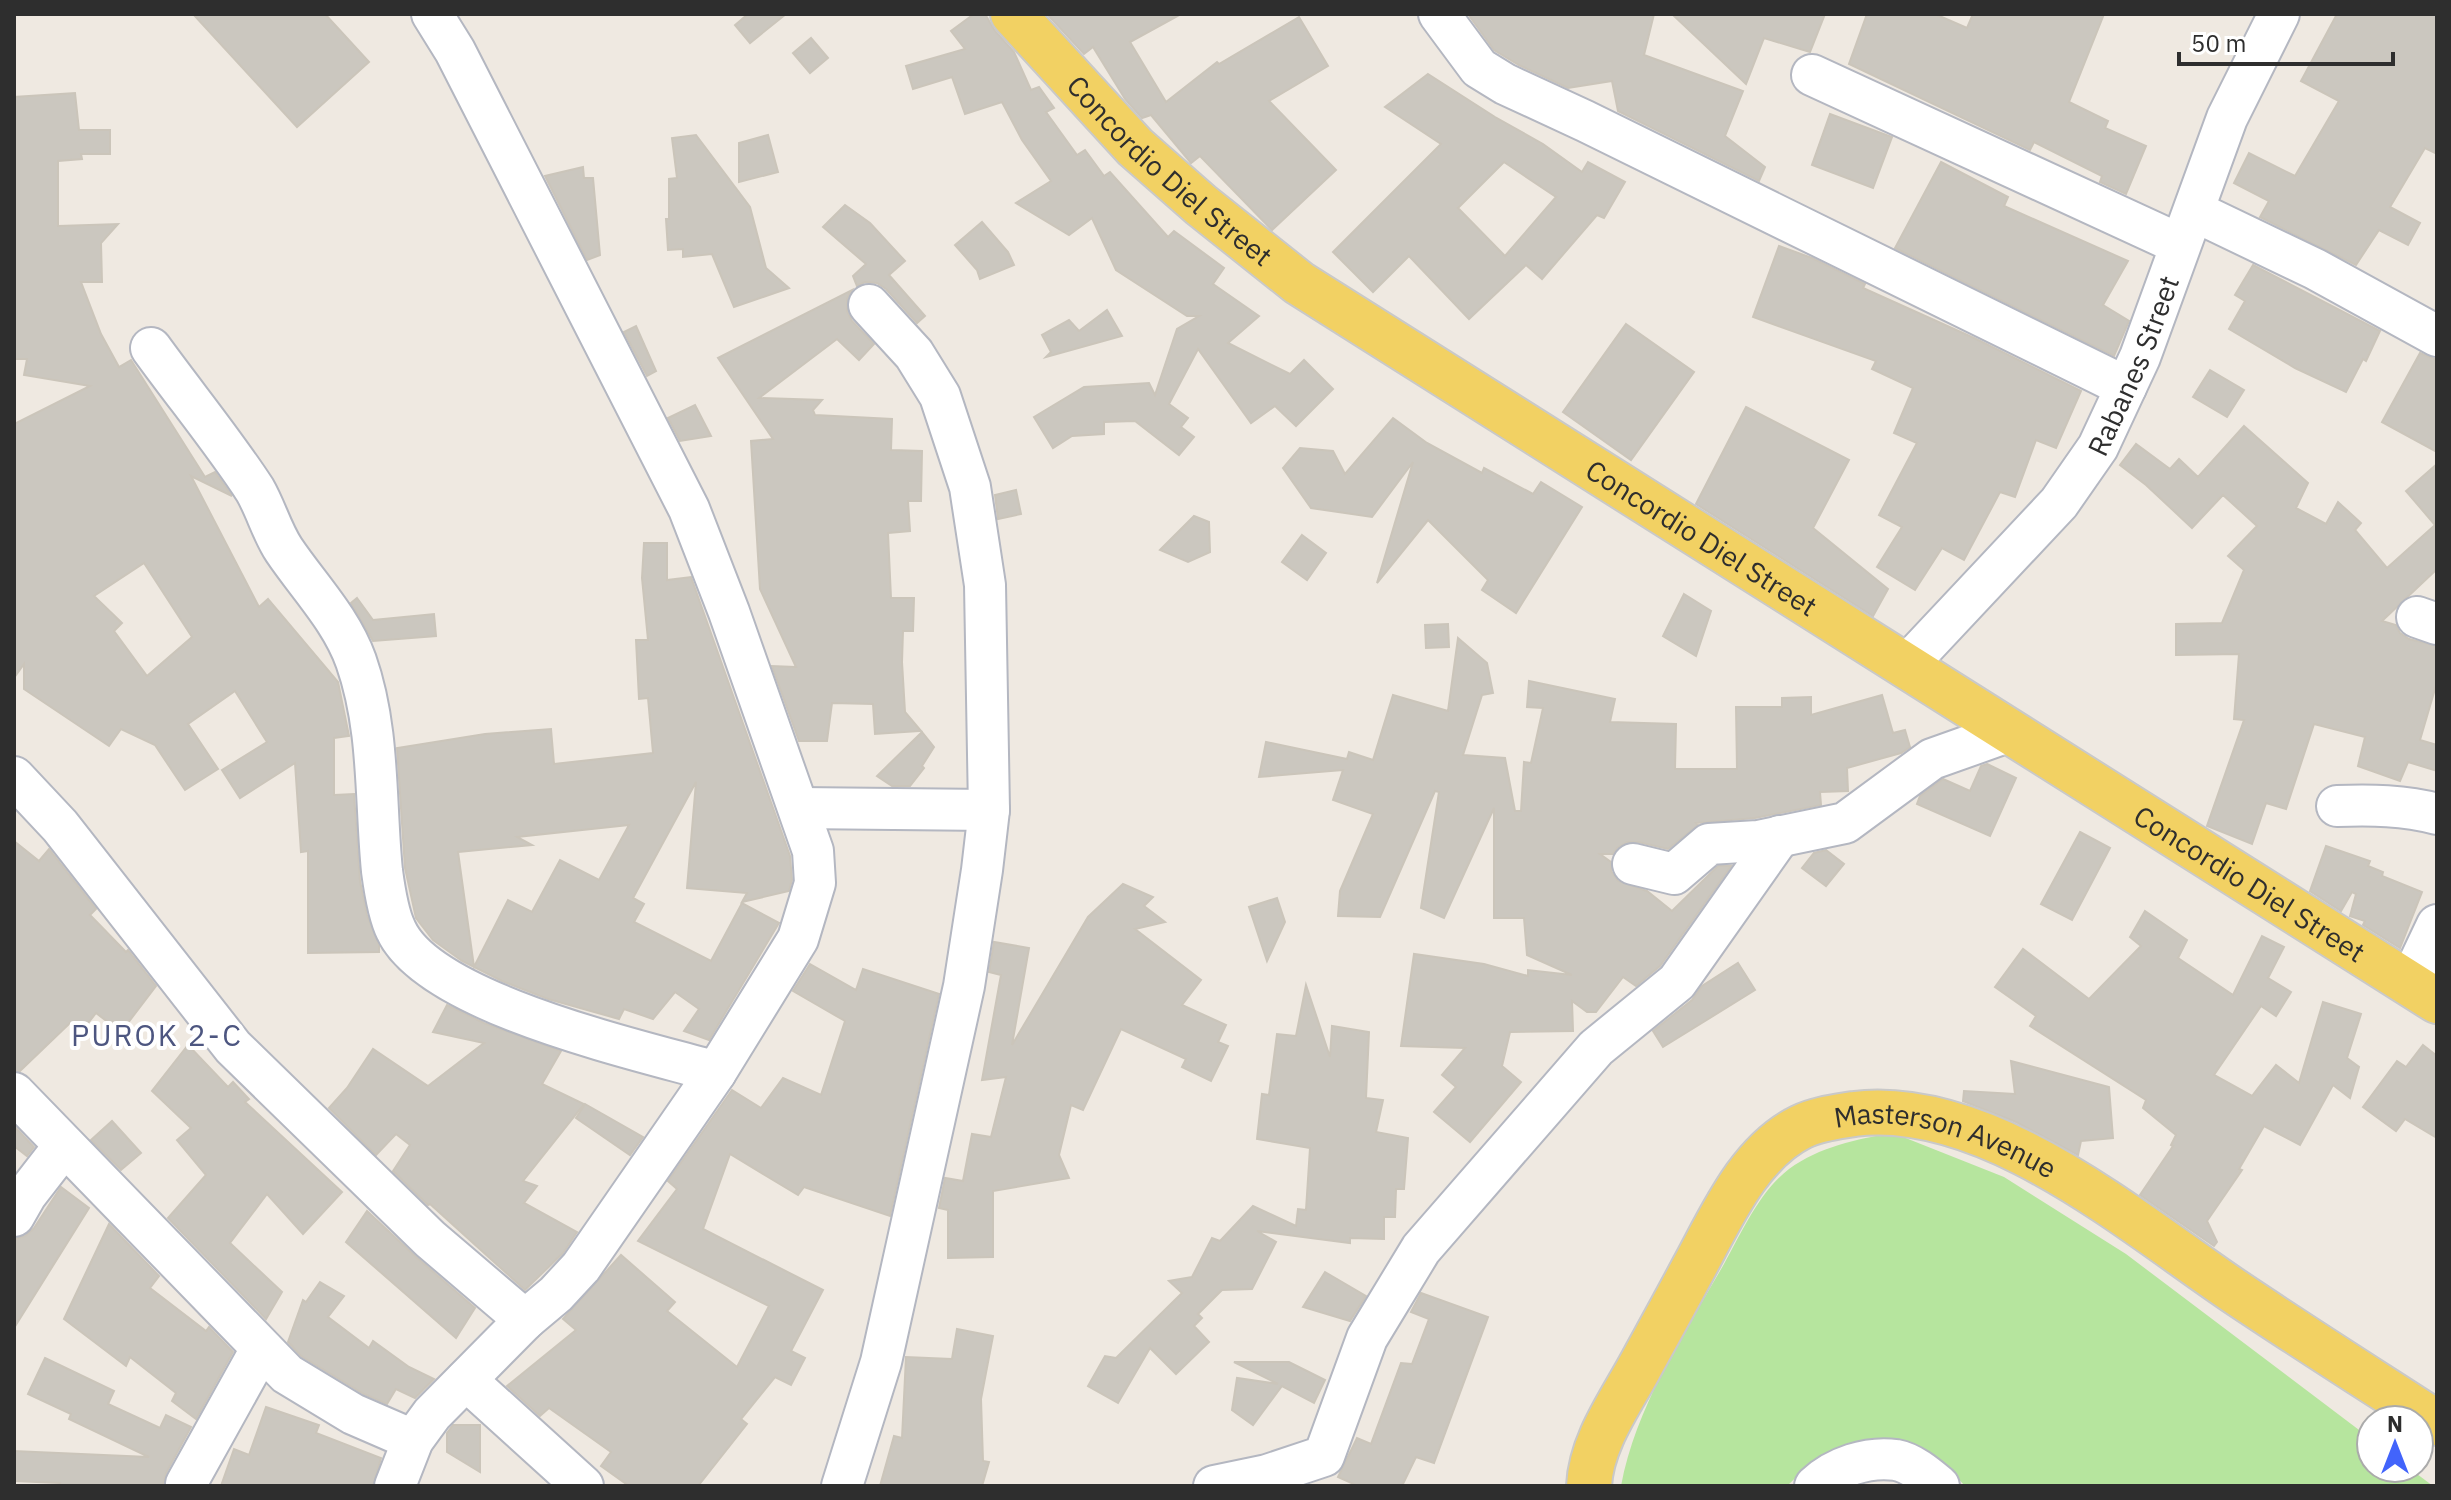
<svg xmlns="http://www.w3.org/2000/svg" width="2451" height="1500" font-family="'IBM Plex Sans',sans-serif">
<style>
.green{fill:#b6e59e}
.building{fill:#cbc7bf;stroke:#cbc5ba;stroke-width:2;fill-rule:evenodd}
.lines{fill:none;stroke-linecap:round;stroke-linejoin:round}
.minor-casing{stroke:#b4b7c1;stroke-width:44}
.major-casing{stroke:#c9c9c9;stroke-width:48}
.minor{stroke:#fff;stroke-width:40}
.major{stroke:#f2d163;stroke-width:44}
.labels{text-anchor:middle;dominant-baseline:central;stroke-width:8;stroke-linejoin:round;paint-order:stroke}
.street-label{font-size:28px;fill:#2e2e2e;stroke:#fff}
.neighbourhood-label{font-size:30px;letter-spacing:2px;fill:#4d5680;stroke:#fff}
</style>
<rect width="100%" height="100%" fill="#efe9e1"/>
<path class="green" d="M 1893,1133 L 2004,1177 L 2126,1254 L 2371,1439 L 2371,1468 L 2409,1468 L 2433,1486 L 1965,1486 C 1905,1420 1847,1427 1787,1486 L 1621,1486 C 1636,1406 1684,1334 1724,1264 C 1742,1232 1759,1192 1789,1169 C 1819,1147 1857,1139 1893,1133 Z"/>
<g class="building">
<path d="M 193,14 L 325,14 L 369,62 L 297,127 Z"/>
<path d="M 748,14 L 786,14 L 750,43 L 735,25 Z"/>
<path d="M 974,14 L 985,14 L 995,31 L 1014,52 L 1031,90 L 1039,87 L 1054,108 L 1046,112 L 1077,155 L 1085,150 L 1104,176 L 1110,172 L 1168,237 L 1174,231 L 1224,268 L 1213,284 L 1259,316 L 1228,343 L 1290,374 L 1304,360 L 1333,389 L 1296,426 L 1275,406 L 1251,423 L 1198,349 L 1169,404 L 1188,418 L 1181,427 L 1194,437 L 1179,455 L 1135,421 L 1104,422 L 1104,434 L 1072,436 L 1053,448 L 1034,417 L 1084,387 L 1149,383 L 1155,395 L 1177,329 L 1199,316 L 1187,316 L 1116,270 L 1092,218 L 1069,235 L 1016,203 L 1051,181 L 1022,140 L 1002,102 L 965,114 L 952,77 L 913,89 L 906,66 L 965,49 L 951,31 Z"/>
<path d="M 1047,14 L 1181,14 L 1130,42 L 1166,102 L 1217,62 L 1219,64 L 1299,17 L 1328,66 L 1269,101 L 1336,170 L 1272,230 L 1200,156 L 1191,163 L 1151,115 L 1142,118 L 1125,99 L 1093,47 L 1084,54 Z"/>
<path d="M 1468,14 L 1654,14 L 1644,55 L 1743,91 L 1725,136 L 1765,167 L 1759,181 L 1618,111 L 1612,81 L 1568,88 L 1519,65 L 1494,50 Z"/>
<path d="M 1672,14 L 1825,14 L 1810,52 L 1764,38 L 1746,84 Z"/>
<path d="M 1867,14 L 1935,14 L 1967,28 L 1973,14 L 2104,14 L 2069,102 L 2108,121 L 2105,128 L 2146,146 L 2126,194 L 2100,182 L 2102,176 L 2034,142 L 2030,150 L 1849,64 Z"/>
<path d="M 2337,14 L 2437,14 L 2437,154 L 2425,148 L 2390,207 L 2420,223 L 2408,245 L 2379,230 L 2356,265 L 2260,217 L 2269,201 L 2234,183 L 2249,153 L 2295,176 L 2339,101 L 2301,81 Z"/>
<path d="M 811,38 L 828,58 L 810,73 L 793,53 Z"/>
<path d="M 1428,74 L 1495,117 L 1543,144 L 1582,172 L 1588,162 L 1625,182 L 1604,218 L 1597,215 L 1542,279 L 1526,265 L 1469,319 L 1409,256 L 1373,292 L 1333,252 L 1441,144 L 1385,107 ZM 1504,162 L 1556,197 L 1505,256 L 1458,208 Z"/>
<path d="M 75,93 L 79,130 L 110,130 L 110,154 L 81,154 L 82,159 L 58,161 L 58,226 L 118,224 L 101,243 L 102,282 L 81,282 L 101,334 L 119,367 L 131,360 L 205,477 L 215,472 L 232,496 L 191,476 L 259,607 L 268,599 L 338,682 L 349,736 L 334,738 L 334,795 L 354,794 L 360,881 L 367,915 L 379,945 L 379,952 L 308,953 L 308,851 L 301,852 L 295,763 L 240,798 L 222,770 L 267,742 L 235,691 L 188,724 L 218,769 L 185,790 L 155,745 L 121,729 L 109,746 L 24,689 L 24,664 L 14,678 L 14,424 L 90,386 L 24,375 L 27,359 L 14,359 L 14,97 ZM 144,563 L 192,637 L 147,676 L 114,631 L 122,623 L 94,596 Z"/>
<path d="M 1830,114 L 1892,137 L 1873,188 L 1812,165 Z"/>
<path d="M 696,135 L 750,207 L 766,268 L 789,288 L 734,307 L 712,254 L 683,257 L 683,249 L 668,250 L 666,219 L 669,219 L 669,179 L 677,178 L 672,138 Z"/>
<path d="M 768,135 L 778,172 L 739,182 L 739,143 Z"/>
<path d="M 1941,162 L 2008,197 L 2004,206 L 2128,261 L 2103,305 L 2129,321 L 2114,356 L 1895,248 Z"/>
<path d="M 583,167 L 584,178 L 593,178 L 600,255 L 587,260 L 545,176 Z"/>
<path d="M 845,205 L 870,223 L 905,261 L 889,275 L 925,316 L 917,323 L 886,289 L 877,283 L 865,282 L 857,286 L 853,276 L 866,264 L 823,227 Z"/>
<path d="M 982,222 L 1008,252 L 1014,265 L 980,279 L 977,270 L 955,245 Z"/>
<path d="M 1779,246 L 1812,258 L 1865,284 L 1863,288 L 1974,338 L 2081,391 L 2056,448 L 2036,440 L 2015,497 L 2000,492 L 1964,560 L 1942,548 L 1915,590 L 1877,567 L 1902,527 L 1879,515 L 1917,443 L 1894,433 L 1913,388 L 1872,369 L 1876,361 L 1753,317 Z"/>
<path d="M 2253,265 L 2380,331 L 2366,361 L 2363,359 L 2346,392 L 2295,368 L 2229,329 L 2245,301 L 2235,295 Z"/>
<path d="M 852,290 L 847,299 L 847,311 L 852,321 L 874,344 L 859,360 L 837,339 L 759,398 L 822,400 L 813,410 L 815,415 L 892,419 L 891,450 L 922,451 L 921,501 L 908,501 L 910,531 L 888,533 L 891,598 L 914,598 L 913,631 L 903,631 L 902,662 L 905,712 L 921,731 L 875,734 L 873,704 L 832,703 L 827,741 L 799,741 L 772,666 L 796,667 L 760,589 L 751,441 L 773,439 L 718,358 Z"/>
<path d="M 1107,310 L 1122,336 L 1046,357 L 1051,352 L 1042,335 L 1069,320 L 1079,331 Z"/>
<path d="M 1626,324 L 1694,372 L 1631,460 L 1563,412 Z"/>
<path d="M 636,326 L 656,371 L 647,376 L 624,332 Z"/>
<path d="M 2420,353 L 2437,360 L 2437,452 L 2382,422 Z"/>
<path d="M 2210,370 L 2244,390 L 2227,417 L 2193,397 Z"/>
<path d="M 695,405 L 711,436 L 680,441 L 668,418 Z"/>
<path d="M 1746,407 L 1849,460 L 1813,528 L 1888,589 L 1873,616 L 1696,504 Z"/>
<path d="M 1393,418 L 1427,443 L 1482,473 L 1484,468 L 1533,494 L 1541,482 L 1582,507 L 1516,613 L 1482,590 L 1488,580 L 1428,520 L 1377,583 L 1413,462 L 1372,517 L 1311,508 L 1283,468 L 1300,448 L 1333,451 L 1345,474 Z"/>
<path d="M 2244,426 L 2308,483 L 2296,508 L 2326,524 L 2338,502 L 2361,523 L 2355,530 L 2387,568 L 2435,525 L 2406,491 L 2437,464 L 2437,569 L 2382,621 L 2396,625 L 2400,633 L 2409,639 L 2437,646 L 2437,682 L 2420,740 L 2437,745 L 2437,771 L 2408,762 L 2400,781 L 2358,766 L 2365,737 L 2314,724 L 2286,809 L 2266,803 L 2252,844 L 2207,826 L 2244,720 L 2234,719 L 2239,654 L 2176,655 L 2176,624 L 2222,623 L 2244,570 L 2228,556 L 2257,526 L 2223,495 L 2192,528 L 2146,485 L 2120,465 L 2136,444 L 2170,469 L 2179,459 L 2198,477 Z"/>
<path d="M 1016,490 L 1021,514 L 998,519 L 995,495 Z"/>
<path d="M 1194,516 L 1209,522 L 1210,552 L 1188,562 L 1160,550 Z"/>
<path d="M 1302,535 L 1326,553 L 1307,580 L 1282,562 Z"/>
<path d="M 644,543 L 667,543 L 667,580 L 691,577 L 790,856 L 792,880 L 789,891 L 742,902 L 747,893 L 687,888 L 696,782 L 633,898 L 644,904 L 634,922 L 711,961 L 742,903 L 779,923 L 709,1040 L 684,1031 L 699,1009 L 675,992 L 653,1019 L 624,1009 L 619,1019 L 548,999 L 502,981 L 462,961 L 433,940 L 416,918 L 405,868 L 397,748 L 485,734 L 551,729 L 554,764 L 653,753 L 648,698 L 639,699 L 636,640 L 648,640 L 642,578 ZM 629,825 L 599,880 L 560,860 L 532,912 L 508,900 L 474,967 L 458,852 L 532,845 L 517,837 Z"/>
<path d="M 1684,594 L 1711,611 L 1696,656 L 1663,636 Z"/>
<path d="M 357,598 L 373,620 L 434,614 L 436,636 L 373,641 L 351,603 Z"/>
<path d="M 1448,624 L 1449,647 L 1426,648 L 1425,625 Z"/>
<path d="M 1458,638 L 1487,663 L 1493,693 L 1482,695 L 1463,755 L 1505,758 L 1515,811 L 1521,811 L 1524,762 L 1531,763 L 1543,708 L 1527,707 L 1529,681 L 1615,699 L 1610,722 L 1676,724 L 1675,769 L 1737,769 L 1736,707 L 1782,707 L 1782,698 L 1811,697 L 1811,715 L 1882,695 L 1893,733 L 1905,730 L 1910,747 L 1901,753 L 1847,768 L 1848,791 L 1820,792 L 1821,805 L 1755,818 L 1696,823 L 1698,825 L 1668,849 L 1638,842 L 1627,842 L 1617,848 L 1613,854 L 1600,854 L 1611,862 L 1611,871 L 1618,881 L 1647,891 L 1672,911 L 1718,866 L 1731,866 L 1660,966 L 1636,986 L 1623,977 L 1596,1012 L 1587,1012 L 1572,1001 L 1573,1031 L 1510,1032 L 1502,1066 L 1521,1082 L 1470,1142 L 1434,1112 L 1456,1087 L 1442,1075 L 1465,1048 L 1401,1046 L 1414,954 L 1484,964 L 1528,976 L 1528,970 L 1572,975 L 1527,955 L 1524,918 L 1494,918 L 1494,808 L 1444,918 L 1421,908 L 1439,792 L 1435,791 L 1380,917 L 1338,916 L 1340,891 L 1373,814 L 1333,800 L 1343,770 L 1259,777 L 1266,742 L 1347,759 L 1349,752 L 1373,760 L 1393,695 L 1448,711 Z"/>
<path d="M 922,732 L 934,747 L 922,766 L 924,768 L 910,786 L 892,786 L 877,776 Z"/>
<path d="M 1987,764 L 2016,778 L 1990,836 L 1917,804 L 1920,796 L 1943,779 L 1970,791 L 1981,766 Z"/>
<path d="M 2080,832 L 2110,848 L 2072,920 L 2041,904 Z"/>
<path d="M 14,841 L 39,861 L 49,849 L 96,909 L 90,915 L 126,952 L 128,950 L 156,986 L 121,1032 L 96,1013 L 81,1032 L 70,1023 L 20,1071 L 14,1071 Z"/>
<path d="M 2326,846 L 2370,861 L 2368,866 L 2383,872 L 2382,876 L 2422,892 L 2400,948 L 2363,925 L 2365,921 L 2350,916 L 2356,894 L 2352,892 L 2341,911 L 2310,891 Z"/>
<path d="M 1826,850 L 1844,864 L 1826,886 L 1802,868 L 1814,853 Z"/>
<path d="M 1123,884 L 1153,897 L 1144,906 L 1165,922 L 1135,929 L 1201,980 L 1182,1005 L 1226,1025 L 1218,1042 L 1228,1046 L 1211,1081 L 1182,1067 L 1186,1059 L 1121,1029 L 1083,1110 L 1071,1105 L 1059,1155 L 1069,1178 L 993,1191 L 993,1257 L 948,1258 L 948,1210 L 939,1208 L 945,1178 L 963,1181 L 972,1134 L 991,1137 L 1006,1077 L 982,1080 L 1001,975 L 989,972 L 994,942 L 1029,948 L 1012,1045 L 1088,917 Z"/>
<path d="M 1277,898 L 1285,922 L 1267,961 L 1249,907 Z"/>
<path d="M 2145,911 L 2187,940 L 2178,958 L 2233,995 L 2262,936 L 2284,947 L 2268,978 L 2291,992 L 2276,1016 L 2261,1006 L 2214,1075 L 2252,1096 L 2276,1065 L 2299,1083 L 2323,1002 L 2361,1014 L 2347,1058 L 2359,1067 L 2350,1098 L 2333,1085 L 2300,1145 L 2264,1126 L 2239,1169 L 2242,1170 L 2207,1221 L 2217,1242 L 2214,1246 L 2140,1195 L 2173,1146 L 2171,1145 L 2176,1135 L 2143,1108 L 2146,1100 L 2030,1026 L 2036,1016 L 1995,987 L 2023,949 L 2089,999 L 2141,946 L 2130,937 Z"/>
<path d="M 1738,963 L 1755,990 L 1663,1047 L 1653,1031 L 1692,1000 L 1702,986 Z"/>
<path d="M 810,964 L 856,990 L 863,969 L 939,994 L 890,1216 L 804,1187 L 798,1195 L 730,1154 L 703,1229 L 823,1290 L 791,1351 L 805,1358 L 791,1385 L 775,1377 L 741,1419 L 747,1424 L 698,1486 L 629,1486 L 601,1466 L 611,1452 L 549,1408 L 540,1416 L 507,1386 L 576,1330 L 563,1319 L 621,1255 L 675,1302 L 667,1311 L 737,1367 L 769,1306 L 638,1241 L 677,1189 L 668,1181 L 732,1090 L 761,1108 L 783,1078 L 821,1095 L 845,1021 L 793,991 Z"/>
<path d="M 1306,985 L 1330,1057 L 1332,1026 L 1369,1032 L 1366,1098 L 1383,1100 L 1376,1132 L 1408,1138 L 1404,1189 L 1396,1189 L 1395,1217 L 1384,1217 L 1384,1239 L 1350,1238 L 1350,1243 L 1257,1231 L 1276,1242 L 1252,1289 L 1222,1290 L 1198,1314 L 1202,1318 L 1194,1326 L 1209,1342 L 1176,1374 L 1150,1348 L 1118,1403 L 1088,1386 L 1105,1356 L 1116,1358 L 1182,1293 L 1169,1281 L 1192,1277 L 1212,1238 L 1220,1241 L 1253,1206 L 1296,1226 L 1298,1209 L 1306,1210 L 1310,1148 L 1257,1139 L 1262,1094 L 1269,1095 L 1277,1034 L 1296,1036 Z"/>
<path d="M 447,1005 L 484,1023 L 561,1051 L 542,1084 L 584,1104 L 523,1181 L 537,1186 L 524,1203 L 577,1232 L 563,1253 L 525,1290 L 430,1204 L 428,1205 L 393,1171 L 410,1145 L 396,1134 L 376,1155 L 329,1108 L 347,1088 L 373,1049 L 428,1086 L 484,1043 L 433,1032 Z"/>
<path d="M 188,1045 L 228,1087 L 233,1082 L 249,1099 L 245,1102 L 342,1192 L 303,1234 L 267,1194 L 230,1243 L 282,1292 L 266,1319 L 168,1218 L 206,1175 L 177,1140 L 191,1128 L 152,1091 Z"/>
<path d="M 2423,1045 L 2437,1056 L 2437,1138 L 2405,1119 L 2396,1131 L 2363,1107 L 2397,1061 L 2406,1067 Z"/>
<path d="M 2011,1061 L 2109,1087 L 2113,1138 L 2081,1141 L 2078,1155 L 2016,1122 L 1963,1101 L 1964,1091 L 2015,1094 Z"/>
<path d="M 585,1104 L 643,1137 L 630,1155 L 576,1118 Z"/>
<path d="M 112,1121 L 141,1153 L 121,1170 L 91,1140 Z"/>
<path d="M 14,1126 L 34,1147 L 27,1156 L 14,1146 Z"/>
<path d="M 61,1187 L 89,1208 L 14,1328 L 14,1239 L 25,1236 L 34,1228 Z"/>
<path d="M 367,1211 L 415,1256 L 475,1308 L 456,1338 L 346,1242 Z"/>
<path d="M 109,1224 L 159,1276 L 150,1288 L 206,1331 L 209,1327 L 233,1352 L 196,1419 L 172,1401 L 176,1393 L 130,1357 L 126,1366 L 64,1319 Z"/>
<path d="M 1325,1272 L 1366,1296 L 1350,1321 L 1303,1307 Z"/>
<path d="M 320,1282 L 344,1296 L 328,1317 L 369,1348 L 373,1341 L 409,1367 L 434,1379 L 415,1398 L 396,1389 L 387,1404 L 364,1394 L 301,1356 L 288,1342 L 303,1300 L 306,1302 Z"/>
<path d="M 1421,1293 L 1488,1317 L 1434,1463 L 1416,1457 L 1402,1486 L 1358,1486 L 1338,1477 L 1357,1438 L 1371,1444 L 1401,1363 L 1412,1364 L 1429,1319 L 1411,1312 Z"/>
<path d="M 957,1329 L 993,1336 L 981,1399 L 983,1461 L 989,1462 L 982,1486 L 880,1486 L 894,1436 L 902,1438 L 906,1357 L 952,1359 Z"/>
<path d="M 45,1358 L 114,1391 L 108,1404 L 160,1428 L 166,1415 L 191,1427 L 166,1473 L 163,1486 L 59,1486 L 60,1483 L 14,1481 L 14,1451 L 149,1457 L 69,1419 L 71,1414 L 28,1394 Z"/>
<path d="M 1234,1362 L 1289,1362 L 1325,1380 L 1314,1403 L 1282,1386 L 1253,1425 L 1232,1410 L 1237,1378 L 1278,1384 Z"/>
<path d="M 266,1407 L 319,1425 L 316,1433 L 381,1458 L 373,1486 L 221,1486 L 234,1449 L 249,1455 Z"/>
<path d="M 453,1425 L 480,1425 L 480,1472 L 447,1452 L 447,1433 Z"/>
</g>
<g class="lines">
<defs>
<g id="minor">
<path d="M 1439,14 L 1479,68 L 1505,84 L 1585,121 L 2126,387"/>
<path d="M 1812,75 L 2179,244"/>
<path d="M 2194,211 L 2315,269 L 2437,336"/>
<path d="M 151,348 C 185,395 223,441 255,490 C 266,509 272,532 284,550 C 309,587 341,619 356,661 C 380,729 375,801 382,871 C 384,886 389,916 396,930 C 430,1004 640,1050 716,1072"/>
<path d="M 2417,617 L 2437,624"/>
<path id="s1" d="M 1905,667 L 2059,503 L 2098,447 L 2140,357 L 2227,118 L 2279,14"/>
<path d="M 14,777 L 60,826 L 233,1047 L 430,1239 L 525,1320"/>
<path d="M 2337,806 C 2371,805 2404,805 2437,814"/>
<path d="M 799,808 L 989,810"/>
<path d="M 1633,864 L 1674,874 L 1709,844 L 1758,841 L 1845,823 L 1932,759 L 2008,732"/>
<path d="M 2409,984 L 2437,925"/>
<path d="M 14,1093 L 287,1374 L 353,1414 L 413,1440"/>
<path d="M 14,1216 L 26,1195 L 64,1146"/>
<path d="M 466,1380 L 583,1486"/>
<path d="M 186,1484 L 261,1349"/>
<path d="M 395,1486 L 413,1440 L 432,1414 L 525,1320 L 556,1294 L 581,1267 L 716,1072 L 798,939 L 815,883 L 813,851 L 729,612 L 689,509 L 455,51 L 432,14"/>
<path d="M 842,1486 L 881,1362 L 964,986 L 982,870 L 989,810 L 985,585 L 970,487 L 940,396 L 914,354 L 869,305"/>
<path d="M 1214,1486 L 1267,1475 L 1324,1456 L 1367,1338 L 1421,1249 L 1596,1048 L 1677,982 L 1780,836"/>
<path d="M 1815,1486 C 1835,1467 1868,1456 1896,1460 C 1912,1463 1927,1476 1939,1486"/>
</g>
<g id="major">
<path id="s2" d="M 1013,14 L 1135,147 L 1201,205 L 1299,283 L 2437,1001"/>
<path id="s3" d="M 1589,1486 C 1591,1444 1618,1406 1638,1370 C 1656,1337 1675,1303 1693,1269 C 1720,1220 1748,1153 1801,1127 C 1817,1119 1836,1117 1854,1114 C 1987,1098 2129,1220 2234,1291 C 2301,1336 2369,1379 2437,1423"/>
</g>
</defs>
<use href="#minor" class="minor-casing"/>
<use href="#major" class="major-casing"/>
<use href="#minor" class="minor"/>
<use href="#major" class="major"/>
</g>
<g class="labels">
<g class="street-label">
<text stroke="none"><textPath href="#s2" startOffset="222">Concordio Diel Street</textPath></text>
<text stroke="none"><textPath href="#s1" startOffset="382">Rabanes Street</textPath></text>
<text stroke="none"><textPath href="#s2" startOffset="870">Concordio Diel Street</textPath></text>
<text stroke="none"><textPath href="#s2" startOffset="1518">Concordio Diel Street</textPath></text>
<text stroke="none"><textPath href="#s3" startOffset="574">Masterson Avenue</textPath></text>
</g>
<g class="neighbourhood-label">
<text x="157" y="1034">PUROK 2-C</text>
</g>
</g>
<rect width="2451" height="1500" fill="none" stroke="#2e2e2e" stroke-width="32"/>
<g transform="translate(2395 1444)"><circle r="38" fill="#ffffff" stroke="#ababab" stroke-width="2"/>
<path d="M0-6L14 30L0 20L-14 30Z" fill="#4264fb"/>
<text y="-12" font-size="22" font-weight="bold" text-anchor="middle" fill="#2e2e2e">N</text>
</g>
<path d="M2179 52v12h214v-12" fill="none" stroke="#2e2e2e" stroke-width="4"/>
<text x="2191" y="52" font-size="24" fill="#2e2e2e" stroke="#ffffff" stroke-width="6" paint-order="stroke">50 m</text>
</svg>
